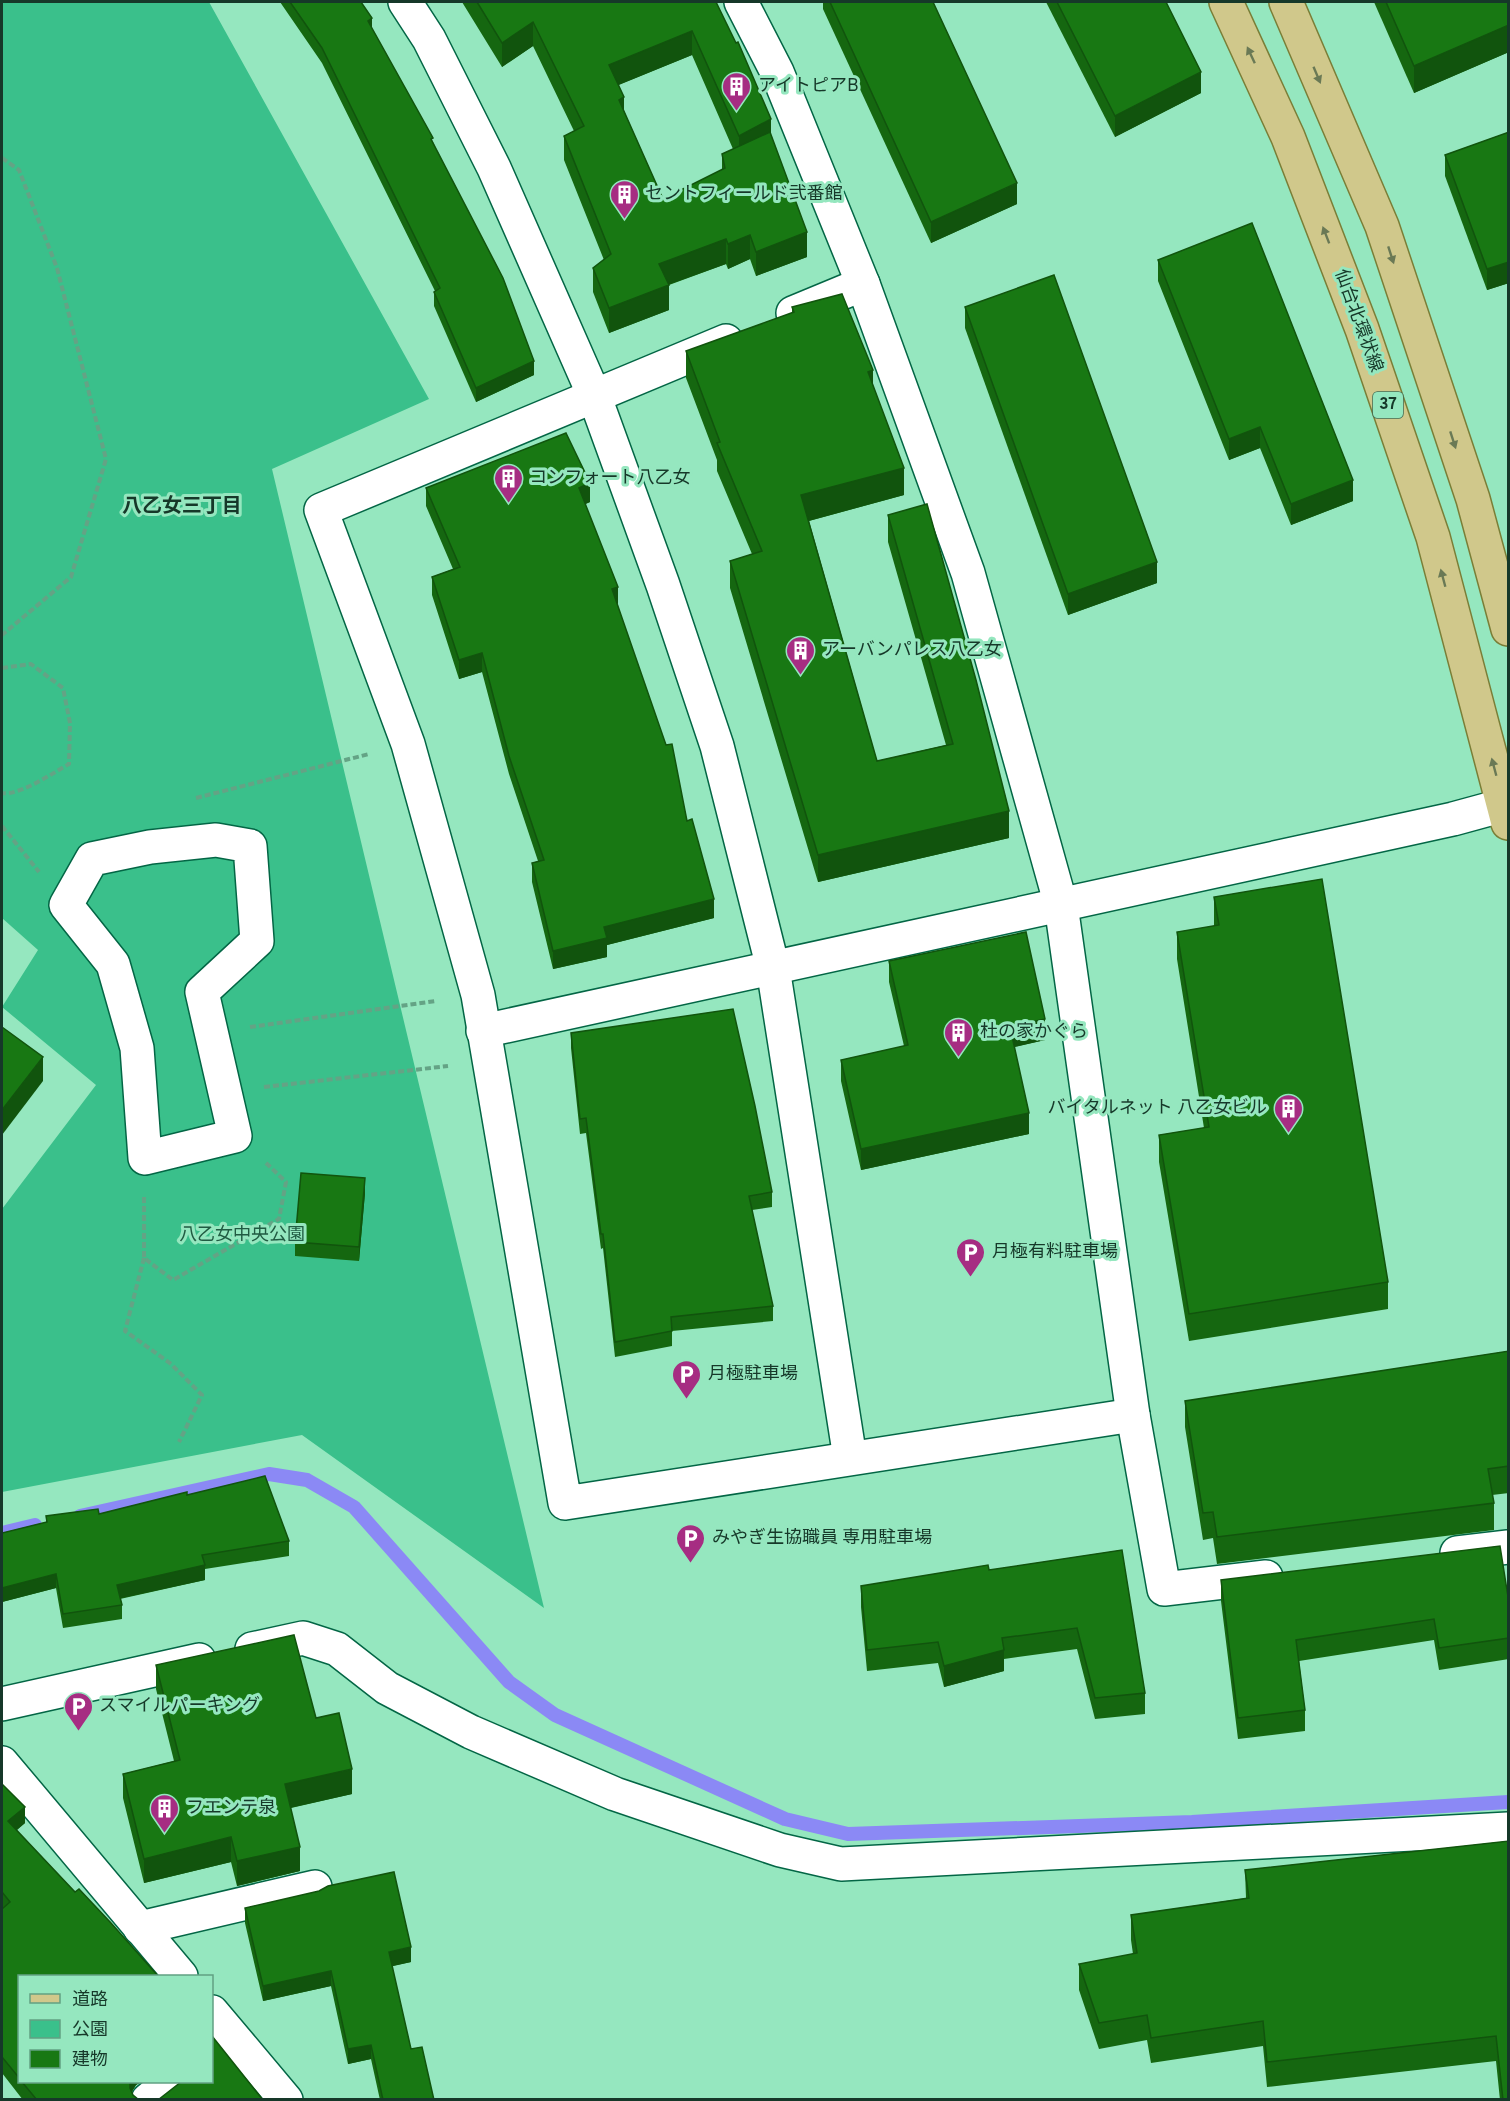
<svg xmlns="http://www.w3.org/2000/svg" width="1510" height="2101" font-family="Overpass,'Noto Sans JP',sans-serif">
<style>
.green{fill:#3ac08b}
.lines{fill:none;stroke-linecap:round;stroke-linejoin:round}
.stream{stroke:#8b89f5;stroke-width:14}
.minor-casing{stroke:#036645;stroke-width:36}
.major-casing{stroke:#7a7e37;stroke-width:36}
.path{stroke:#64a385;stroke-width:4;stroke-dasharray:6 3;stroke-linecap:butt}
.minor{stroke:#fff;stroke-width:33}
.major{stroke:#d0c88b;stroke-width:33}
.wall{fill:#156710;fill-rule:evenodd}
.shaded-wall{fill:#11540d}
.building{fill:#187813;stroke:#11540d;stroke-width:1.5}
.oneway{fill:#6a7955}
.labels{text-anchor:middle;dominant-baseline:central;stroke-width:6;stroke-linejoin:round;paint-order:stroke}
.shield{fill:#95e7bf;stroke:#3c6c56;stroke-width:1.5}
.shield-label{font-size:16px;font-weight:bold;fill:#163829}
.poi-label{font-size:18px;fill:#163829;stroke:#95e7bf;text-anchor:start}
.street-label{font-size:18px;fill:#163829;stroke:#95e7bf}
.park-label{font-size:18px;fill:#205b42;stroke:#95e7bf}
.neighbourhood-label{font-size:20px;font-weight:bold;fill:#163829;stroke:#95e7bf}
</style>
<rect width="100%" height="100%" fill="#95e7bf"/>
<path class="green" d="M 2,2 L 209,2 L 429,399 L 272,469 L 544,1608 L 302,1435 L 2,1492 L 2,1209 L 96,1085 L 2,1007 L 38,950 L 2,918 Z"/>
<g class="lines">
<g class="stream">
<path d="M 80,1516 L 269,1474 L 307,1480 L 354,1507 L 509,1682 L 555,1715 L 785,1819 L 848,1834 L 1192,1822 L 1508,1802"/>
<path d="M 2,1533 L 35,1525"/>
</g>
<defs>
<g id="minor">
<path d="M 405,2 L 429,39 L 494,168 L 594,395 L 663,585 L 717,746 L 773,968 L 850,1458"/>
<path d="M 741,2 L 777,72 L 863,284 L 968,573 L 1061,905 L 1133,1415 L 1164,1589 L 1266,1577"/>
<path d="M 793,313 L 863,284"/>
<path d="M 726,341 L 321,510 L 408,744 L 478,995 L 565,1503 L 1133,1415"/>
<path d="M 216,840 L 250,846 L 257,941 L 202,992 L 235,1136 L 145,1158 L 137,1048 L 113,964 L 66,905 L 92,859 L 150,847 Z"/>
<path d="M 483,1031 L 1453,819 L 1508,804"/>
<path d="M 1457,1553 L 1508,1547"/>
<path d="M 252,1649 L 303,1638 L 337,1649 L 387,1688 L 471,1732 L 615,1794 L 780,1850 L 841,1864 L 1508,1829"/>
<path d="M 2,1704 L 199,1660"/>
<path d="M 2,1763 L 181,1976"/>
<path d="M 140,1928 L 315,1887"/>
<path d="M 212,2012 L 286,2100"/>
<path d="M 148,2100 L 170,2082"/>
</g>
<g id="major">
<path d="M 1226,2 L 1288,137 L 1362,329 L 1433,537 L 1508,823"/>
<path d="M 1286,2 L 1382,226 L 1473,499 L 1508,629"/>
</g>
</defs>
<use href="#minor" class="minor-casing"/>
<use href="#major" class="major-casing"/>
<g class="path">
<path d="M 2,158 L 19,170 L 57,268 L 106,459 L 71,577 L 2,635"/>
<path d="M 2,668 L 31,664 L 63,688 L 70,723 L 69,764 C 53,773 19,796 2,793"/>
<path d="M 196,798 L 369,754"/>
<path d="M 2,826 L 39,872"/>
<path d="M 250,1027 L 436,1001"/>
<path d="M 264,1087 L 448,1066"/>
<path d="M 144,1197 L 144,1258 L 173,1280 L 279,1219 L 286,1182 L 265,1162"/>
<path d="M 144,1258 L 125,1331 L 171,1364 L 202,1395 L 179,1442"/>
</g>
<use href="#minor" class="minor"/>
<use href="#major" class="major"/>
</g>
<g class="wall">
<path d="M 280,2 L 361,2 L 372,29 L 433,142 L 534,375 L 476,402 L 434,306 L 434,292 L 435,291 L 322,63 Z"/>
<path d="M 462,2 L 716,2 L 771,136 L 807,257 L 756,276 L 750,259 L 728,269 L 726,264 L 669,285 L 669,310 L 609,333 L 593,292 L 593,268 L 604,260 L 564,160 L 564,136 L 574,131 L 533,46 L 502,67 ZM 692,55 L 733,149 L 722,154 L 722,170 L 663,199 L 624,111 L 618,85 Z"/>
<path d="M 823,2 L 830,2 L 1017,204 L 931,243 L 823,9 Z"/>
<path d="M 1046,2 L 1166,2 L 1201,93 L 1115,137 Z"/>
<path d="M 1374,2 L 1509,2 L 1509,52 L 1414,93 Z"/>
<path d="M 1509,132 L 1509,283 L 1487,290 L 1445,176 L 1445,155 Z"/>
<path d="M 1158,260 L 1353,501 L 1291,525 L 1260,448 L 1229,460 L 1158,281 Z"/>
<path d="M 792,307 L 873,386 L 904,495 L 809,521 L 877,761 L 946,745 L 888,542 L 888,515 L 1009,838 L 818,882 L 730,588 L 730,561 L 752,554 L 717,471 L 717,460 L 686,378 L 686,351 L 792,313 Z"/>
<path d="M 965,307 L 1157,583 L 1068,615 L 965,328 Z"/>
<path d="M 426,488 L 590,502 L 585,504 L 687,821 L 714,918 L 607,945 L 607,957 L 553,969 L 532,882 L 532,863 L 538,861 L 509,774 L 482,672 L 459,679 L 432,595 L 432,577 L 453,569 L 426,506 Z"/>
<path d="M 1214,897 L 1388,1282 L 1388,1309 L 1189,1341 L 1159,1162 L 1159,1135 L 1204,1128 L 1177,959 L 1177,932 L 1214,926 Z"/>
<path d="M 889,961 L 1045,1040 L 1014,1047 L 1029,1134 L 861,1170 L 841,1081 L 841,1060 L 904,1046 L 889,982 Z"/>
<path d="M 571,1033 L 772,1192 L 772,1207 L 752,1210 L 773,1306 L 773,1321 L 672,1331 L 672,1346 L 615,1357 L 603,1248 L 601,1249 L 586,1133 L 580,1134 L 571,1048 Z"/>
<path d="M 365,1193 L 359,1261 L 295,1256 L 295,1242 Z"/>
<path d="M 1509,1351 L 1509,1493 L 1492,1495 L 1494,1503 L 1494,1530 L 1217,1564 L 1213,1538 L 1203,1540 L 1185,1427 L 1185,1401 Z"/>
<path d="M 187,1495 L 289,1541 L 289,1556 L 205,1569 L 205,1580 L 120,1599 L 122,1605 L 122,1619 L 63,1628 L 56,1588 L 2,1602 L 2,1533 L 46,1522 L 46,1516 L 99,1514 Z"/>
<path d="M 1122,1550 L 1145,1693 L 1145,1714 L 1095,1719 L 1077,1649 L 1004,1659 L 1004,1671 L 944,1687 L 938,1663 L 867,1671 L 861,1607 L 861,1586 L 989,1570 Z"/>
<path d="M 1221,1580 L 1509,1603 L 1509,1659 L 1439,1670 L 1434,1640 L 1299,1661 L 1305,1710 L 1305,1731 L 1238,1739 L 1221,1601 Z"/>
<path d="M 156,1665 L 316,1718 L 352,1794 L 291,1808 L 300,1871 L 237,1886 L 231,1862 L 144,1883 L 123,1798 L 123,1774 L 174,1761 L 156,1689 Z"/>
<path d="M 2,1784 L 25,1823 L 17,1830 L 20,1977 L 20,2082 L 141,2082 L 136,2085 L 132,2092 L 133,2095 L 139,2100 L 23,2100 L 2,2073 Z"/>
<path d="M 1509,1841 L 1509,2100 L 1500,2100 L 1496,2061 L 1267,2087 L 1263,2046 L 1151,2063 L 1147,2040 L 1099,2049 L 1079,1990 L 1079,1964 L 1133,1954 L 1131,1940 L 1131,1915 L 1246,1898 L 1245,1870 Z"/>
<path d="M 245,1908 L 411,1962 L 392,1966 L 411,2049 L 434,2100 L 380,2100 L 371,2059 L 348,2064 L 331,1986 L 263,2001 L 245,1923 Z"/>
</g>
<g class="shaded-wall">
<path d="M 372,18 L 372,32 L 368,21 Z"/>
<path d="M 533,22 L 533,46 L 502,67 L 502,43 Z"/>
<path d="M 1509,25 L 1509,52 L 1414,93 L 1414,66 Z"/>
<path d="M 692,31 L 692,55 L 609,89 L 609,65 Z"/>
<path d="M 1201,72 L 1201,93 L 1115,137 L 1115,116 Z"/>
<path d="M 624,97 L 624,121 L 619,100 Z"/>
<path d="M 771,119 L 771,144 L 739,161 L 739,136 Z"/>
<path d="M 1017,183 L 1017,204 L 931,243 L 931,222 Z"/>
<path d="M 807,232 L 807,257 L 756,276 L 756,252 Z"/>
<path d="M 750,235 L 750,259 L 728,269 L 728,244 Z"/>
<path d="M 726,239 L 726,264 L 659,288 L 659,264 Z"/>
<path d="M 1509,262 L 1509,283 L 1487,290 L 1487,269 Z"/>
<path d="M 669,285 L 669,310 L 609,333 L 609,308 Z"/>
<path d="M 534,361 L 534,375 L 476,402 L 476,388 Z"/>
<path d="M 873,370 L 873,397 L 868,372 Z"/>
<path d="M 1260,427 L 1260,448 L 1229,460 L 1229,439 Z"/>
<path d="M 904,468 L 904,495 L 801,523 L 801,495 Z"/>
<path d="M 1353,480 L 1353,501 L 1291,525 L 1291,504 Z"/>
<path d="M 590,483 L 590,502 L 579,507 L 579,488 Z"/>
<path d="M 1157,562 L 1157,583 L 1068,615 L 1068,594 Z"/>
<path d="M 618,587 L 618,606 L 612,589 Z"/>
<path d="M 482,653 L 482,672 L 459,679 L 459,660 Z"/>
<path d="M 1009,811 L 1009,838 L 818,882 L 818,855 Z"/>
<path d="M 714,899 L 714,918 L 607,945 L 607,957 L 553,969 L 553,951 L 604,927 Z"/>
<path d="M 1045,1019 L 1045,1040 L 1010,1048 L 1010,1027 Z"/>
<path d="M 43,1057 L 43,1081 L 2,1135 L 2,1110 Z"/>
<path d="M 1029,1113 L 1029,1134 L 861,1170 L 861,1149 Z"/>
<path d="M 365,1178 L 365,1193 L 359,1261 L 359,1247 Z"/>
<path d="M 205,1565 L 205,1580 L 117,1599 L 117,1585 Z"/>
<path d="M 56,1574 L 56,1588 L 2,1602 L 2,1588 Z"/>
<path d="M 1004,1650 L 1004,1671 L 944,1687 L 944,1666 Z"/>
<path d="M 352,1769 L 352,1794 L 285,1809 L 285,1784 Z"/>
<path d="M 25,1807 L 25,1823 L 8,1837 L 8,1821 Z"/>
<path d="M 231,1837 L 231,1862 L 144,1883 L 144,1859 Z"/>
<path d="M 300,1847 L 300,1871 L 237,1886 L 237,1861 Z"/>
<path d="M 411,1947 L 411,1962 L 389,1967 L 389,1952 Z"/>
<path d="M 331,1971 L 331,1986 L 263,2001 L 263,1986 Z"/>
<path d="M 371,2045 L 371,2059 L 348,2064 L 348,2049 Z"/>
<path d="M 130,2082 L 141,2082 L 136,2085 L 130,2094 L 130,2100 Z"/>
</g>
<g class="building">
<path d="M 290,2 L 361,2 L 372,18 L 368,21 L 433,138 L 431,139 L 503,278 L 534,361 L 476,388 L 434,292 L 440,288 L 322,48 Z"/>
<path d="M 477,2 L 716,2 L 736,43 L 738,42 L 771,119 L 739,136 L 692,31 L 609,65 L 624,97 L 619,100 L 663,199 L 725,168 L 722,154 L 770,132 L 807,232 L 756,252 L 750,235 L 728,244 L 726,239 L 659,264 L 669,285 L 609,308 L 593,268 L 611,254 L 564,136 L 584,126 L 533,22 L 502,43 Z"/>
<path d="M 830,2 L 933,2 L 1017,183 L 931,222 Z"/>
<path d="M 1057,2 L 1166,2 L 1201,72 L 1115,116 Z"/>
<path d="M 1386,2 L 1509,2 L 1509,25 L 1414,66 Z"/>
<path d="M 1509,132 L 1509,262 L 1487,269 L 1445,155 Z"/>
<path d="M 1252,223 L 1353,480 L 1291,504 L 1260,427 L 1229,439 L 1158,260 Z"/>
<path d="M 1054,275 L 1157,562 L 1068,594 L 965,307 Z"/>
<path d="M 842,294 L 873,370 L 868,372 L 904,468 L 801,495 L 877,761 L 953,744 L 888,515 L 927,504 L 976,680 L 1009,811 L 818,855 L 730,561 L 762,551 L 717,443 L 720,442 L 686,351 L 794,312 L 792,307 Z"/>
<path d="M 566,433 L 590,483 L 579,488 L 618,587 L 612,589 L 666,745 L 672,744 L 687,821 L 692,819 L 714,899 L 604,927 L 607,938 L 553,951 L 532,863 L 544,860 L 509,756 L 482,653 L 459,660 L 432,577 L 460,567 L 426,488 Z"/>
<path d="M 1322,879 L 1388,1282 L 1189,1314 L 1159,1135 L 1209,1127 L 1177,932 L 1219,925 L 1214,897 Z"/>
<path d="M 1026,932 L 1045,1019 L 1010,1027 L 1029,1113 L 861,1149 L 841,1060 L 908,1045 L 889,961 Z"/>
<path d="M 733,1009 L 755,1106 L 772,1192 L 749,1196 L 773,1306 L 671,1317 L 672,1331 L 615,1342 L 603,1234 L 601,1234 L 586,1118 L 580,1119 L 571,1033 Z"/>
<path d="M 2,1027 L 43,1057 L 2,1110 Z"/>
<path d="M 301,1173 L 365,1178 L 359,1247 L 295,1242 Z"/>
<path d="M 1509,1351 L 1509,1466 L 1488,1469 L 1494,1503 L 1217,1537 L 1213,1512 L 1203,1513 L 1185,1401 Z"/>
<path d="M 265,1476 L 289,1541 L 202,1555 L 205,1565 L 117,1585 L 122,1605 L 63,1614 L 56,1574 L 2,1588 L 2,1533 L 47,1522 L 46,1516 L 98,1509 L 99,1514 L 187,1492 L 187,1495 Z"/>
<path d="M 1500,1546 L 1509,1603 L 1509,1638 L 1439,1648 L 1434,1619 L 1296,1640 L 1305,1710 L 1238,1718 L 1221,1580 Z"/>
<path d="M 1122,1550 L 1145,1693 L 1095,1698 L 1077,1628 L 1002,1638 L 1004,1650 L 944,1666 L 938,1642 L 867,1650 L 861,1586 L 988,1565 L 989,1570 Z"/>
<path d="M 294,1635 L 316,1718 L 339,1713 L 352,1769 L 285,1784 L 300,1847 L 237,1861 L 231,1837 L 144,1859 L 123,1774 L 180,1760 L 156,1665 Z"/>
<path d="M 2,1784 L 25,1807 L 8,1821 L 75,1892 L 79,1889 L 111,1923 L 159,1977 L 20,1977 L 20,2079 L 2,2057 L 2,1909 L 10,1902 L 2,1892 Z"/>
<path d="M 1509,1841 L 1509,2100 L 1503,2100 L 1496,2036 L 1267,2062 L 1263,2021 L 1151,2038 L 1147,2015 L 1099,2023 L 1079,1964 L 1137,1953 L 1131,1915 L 1249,1898 L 1245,1870 Z"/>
<path d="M 394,1872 L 411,1947 L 389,1952 L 411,2049 L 422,2047 L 434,2100 L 383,2100 L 371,2045 L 348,2049 L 331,1971 L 263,1986 L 245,1908 L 319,1891 L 328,1886 Z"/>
<path d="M 212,2036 L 263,2100 L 158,2100 L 181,2082 L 212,2082 Z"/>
<path d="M 22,2082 L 130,2082 L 130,2088 L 133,2095 L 139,2100 L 37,2100 Z"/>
</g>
<defs><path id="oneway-solid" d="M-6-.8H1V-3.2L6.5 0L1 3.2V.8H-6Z" transform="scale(1.5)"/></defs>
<g class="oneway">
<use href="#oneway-solid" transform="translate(1251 55) rotate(-115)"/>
<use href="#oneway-solid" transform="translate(1317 75) rotate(67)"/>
<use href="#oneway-solid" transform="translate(1326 235) rotate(-111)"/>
<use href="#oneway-solid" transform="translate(1391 255) rotate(72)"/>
<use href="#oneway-solid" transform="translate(1453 440) rotate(72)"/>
<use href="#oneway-solid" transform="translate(1443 578) rotate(-105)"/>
<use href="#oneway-solid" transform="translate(1494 767) rotate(-105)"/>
</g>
<defs>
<symbol id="building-pin" viewBox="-11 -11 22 30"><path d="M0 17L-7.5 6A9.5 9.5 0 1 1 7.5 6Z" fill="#a62d82" stroke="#95e7bf"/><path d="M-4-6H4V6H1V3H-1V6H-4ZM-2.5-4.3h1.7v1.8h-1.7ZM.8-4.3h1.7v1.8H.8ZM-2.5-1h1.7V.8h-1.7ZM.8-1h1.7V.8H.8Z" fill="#fff"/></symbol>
<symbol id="parking-pin" viewBox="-11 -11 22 30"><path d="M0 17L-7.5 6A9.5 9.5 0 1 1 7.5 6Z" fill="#a62d82" stroke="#95e7bf"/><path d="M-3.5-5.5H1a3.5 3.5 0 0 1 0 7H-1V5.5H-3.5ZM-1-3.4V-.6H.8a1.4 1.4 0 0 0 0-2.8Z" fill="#fff"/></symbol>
</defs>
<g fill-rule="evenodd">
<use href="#building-pin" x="720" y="70" width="33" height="45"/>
<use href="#building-pin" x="608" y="178" width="33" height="45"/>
<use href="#building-pin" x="492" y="462" width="33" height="45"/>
<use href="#building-pin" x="784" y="634" width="33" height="45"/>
<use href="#building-pin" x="942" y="1016" width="33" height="45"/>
<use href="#building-pin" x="1272" y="1092" width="33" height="45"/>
<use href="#parking-pin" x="954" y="1236" width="33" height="45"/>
<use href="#parking-pin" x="670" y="1358" width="33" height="45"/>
<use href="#parking-pin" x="674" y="1522" width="33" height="45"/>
<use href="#parking-pin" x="62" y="1690" width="33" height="45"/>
<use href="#building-pin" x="148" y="1792" width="33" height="45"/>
</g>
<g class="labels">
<rect class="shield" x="1373" y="392" width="30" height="26" rx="4.5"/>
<g class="shield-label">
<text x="1388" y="405">37</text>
</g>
<g class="poi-label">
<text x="758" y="86">アイトピアB</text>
<text x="645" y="194">セントフィールド弐番館</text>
<text x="529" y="478">コンフォート八乙女</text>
<text x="822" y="650">アーバンパレス八乙女</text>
<text x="980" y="1032">杜の家かぐら</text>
<text x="1267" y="1108" text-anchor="end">バイタルネット 八乙女ビル</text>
<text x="992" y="1252">月極有料駐車場</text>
<text x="708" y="1374">月極駐車場</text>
<text x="712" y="1538">みやぎ生協職員 専用駐車場</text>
<text x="99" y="1706">スマイルパーキング</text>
<text x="186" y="1808">フエンテ泉</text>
</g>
<g class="street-label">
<text transform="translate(1358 321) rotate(70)">仙台北環状線</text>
</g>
<g class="park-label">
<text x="242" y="1235">八乙女中央公園</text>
</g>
<g class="neighbourhood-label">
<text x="182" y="507">八乙女三丁目</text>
</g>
</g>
<rect width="1510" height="2101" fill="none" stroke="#163829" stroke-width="6"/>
<rect x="18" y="1975" width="195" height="108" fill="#95e7bf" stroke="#62a183" stroke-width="1.5"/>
<rect x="30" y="1994" width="30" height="9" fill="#d0c88b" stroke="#62a183" stroke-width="1.5"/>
<text x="72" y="2005" font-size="18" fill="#163829">道路</text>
<rect x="30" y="2020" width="30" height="18" fill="#3ac08b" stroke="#62a183" stroke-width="1.5"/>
<text x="72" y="2035" font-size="18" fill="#163829">公園</text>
<rect x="30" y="2050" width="30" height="18" fill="#187813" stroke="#62a183" stroke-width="1.5"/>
<text x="72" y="2065" font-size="18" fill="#163829">建物</text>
</svg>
